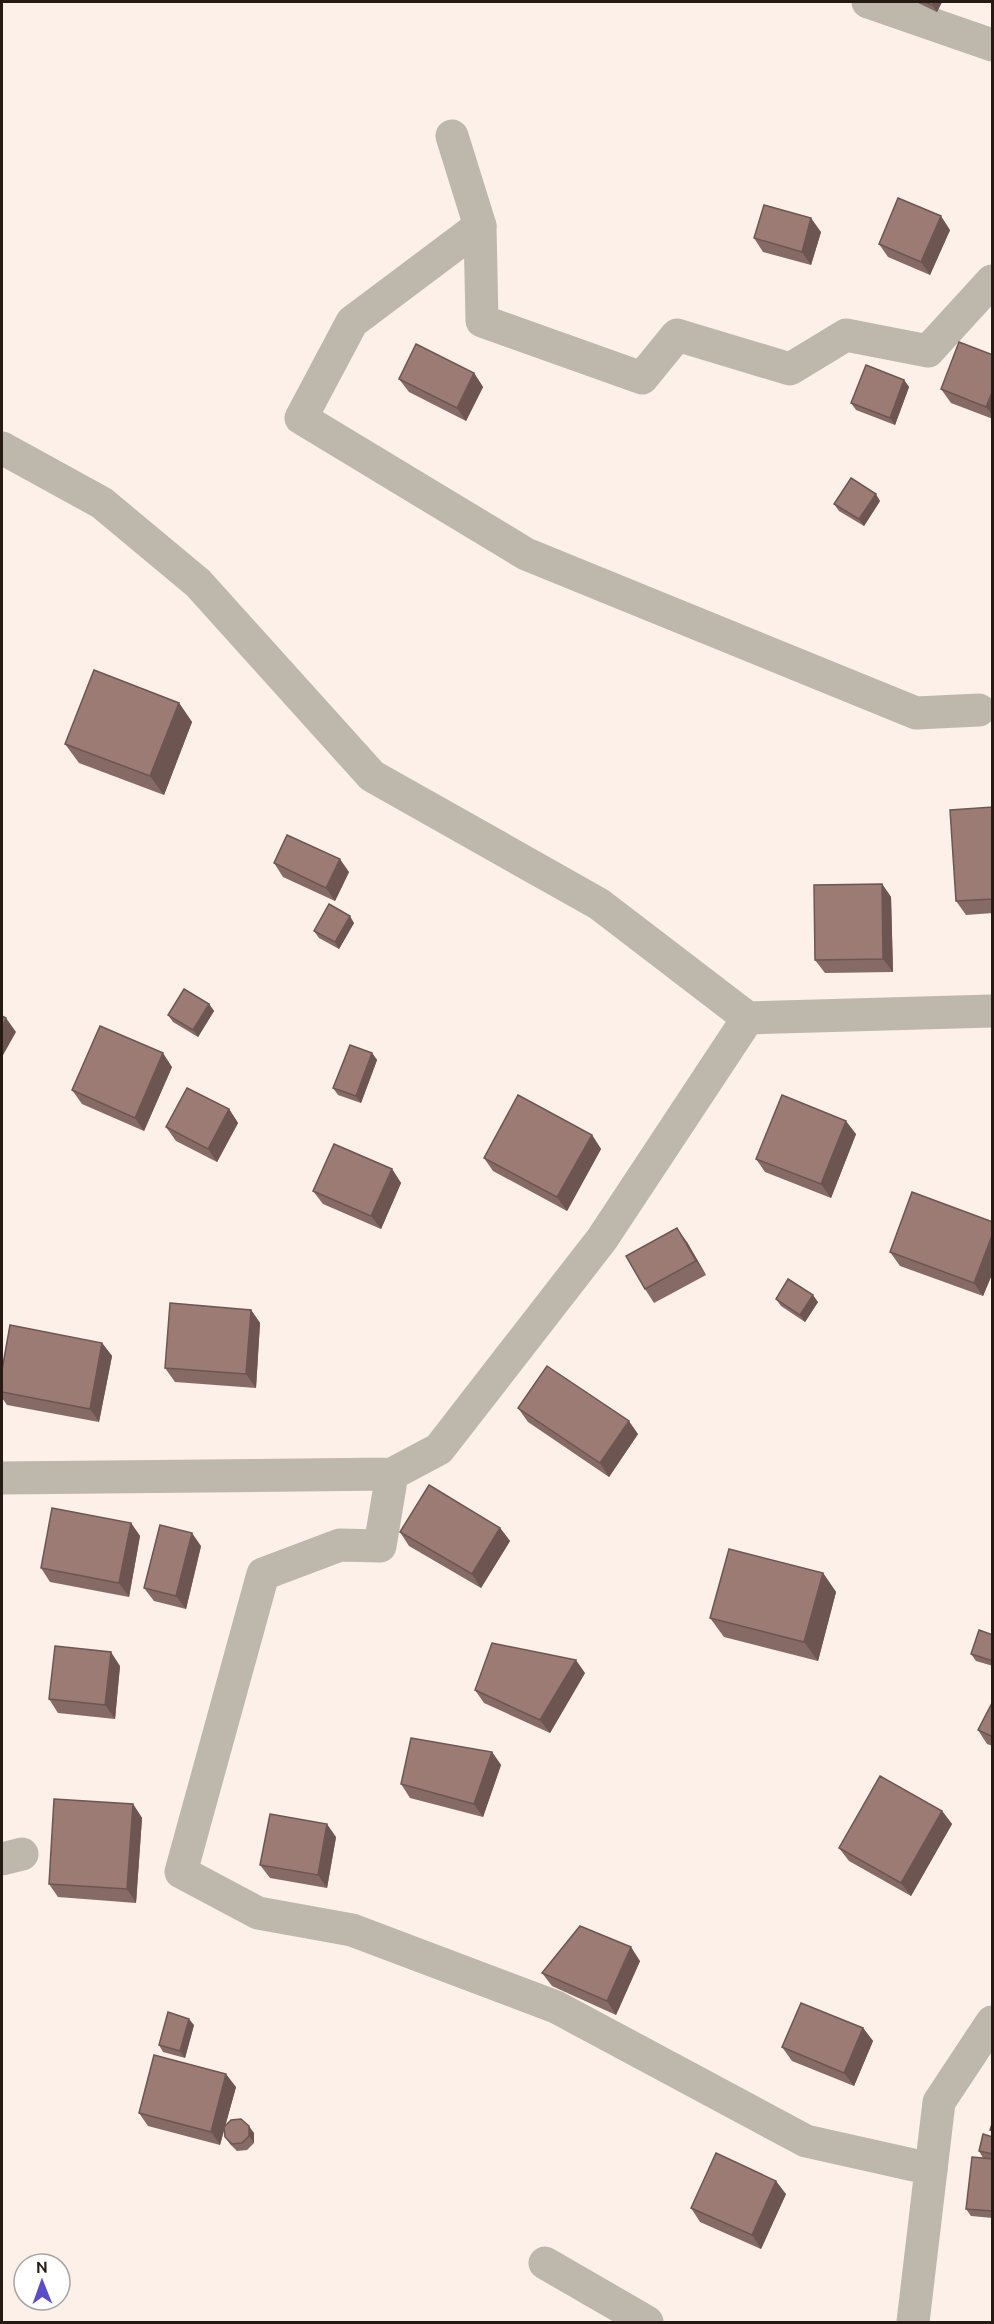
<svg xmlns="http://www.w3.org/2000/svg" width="994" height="2324" font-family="Ubuntu,sans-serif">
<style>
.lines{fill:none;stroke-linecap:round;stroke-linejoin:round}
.minor{stroke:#beb7ab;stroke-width:33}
.wall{fill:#866a65}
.shaded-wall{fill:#6d5652}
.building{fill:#9c7b75;stroke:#6d5652;stroke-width:1.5}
</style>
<rect width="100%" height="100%" fill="#fcf0e8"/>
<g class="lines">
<g class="minor">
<path d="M 868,2 L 992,45"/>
<path d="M 452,136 L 480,226 L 482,321 L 642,378 L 677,335 L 790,369 L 846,335 L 928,351 L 992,281"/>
<path d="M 480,226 L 352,322 L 301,418 L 526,554 L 916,713 L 979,710"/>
<path d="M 2,448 L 102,503 L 198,583 L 372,776 L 599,904 L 748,1018"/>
<path d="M 392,1474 L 380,1546 L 340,1545 L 263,1574 L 181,1872 L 258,1913 L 352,1930 L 556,2007 L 806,2141 L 931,2169"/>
<path d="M 2,1478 L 392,1474 L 439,1449 L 602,1239 L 748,1018 L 992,1011"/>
<path d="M 2,1859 L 22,1854"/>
<path d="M 545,2263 L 647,2322"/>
<path d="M 913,2322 L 939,2102 L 992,2022"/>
</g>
</g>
<g class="wall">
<path d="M 916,2 L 942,2 L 937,12 Z"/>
<path d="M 950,230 L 930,275 L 888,257 L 879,244 Z"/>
<path d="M 821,232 L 811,265 L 763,252 L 754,238 Z"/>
<path d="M 993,355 L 993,419 L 951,403 L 941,389 Z"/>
<path d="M 474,373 L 483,387 L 466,421 L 409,392 L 399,379 Z"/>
<path d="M 904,380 L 909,387 L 895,425 L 856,410 L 851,403 Z"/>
<path d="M 880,501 L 864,526 L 839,511 L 834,504 Z"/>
<path d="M 179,703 L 192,722 L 164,795 L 79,763 L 65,744 Z"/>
<path d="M 993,807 L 993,913 L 966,915 L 956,901 Z"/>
<path d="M 274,863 L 349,872 L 335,901 L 283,877 Z"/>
<path d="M 882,884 L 891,897 L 893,972 L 825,973 L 815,960 Z"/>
<path d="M 354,923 L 339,949 L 319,938 L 314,931 Z"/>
<path d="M 209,1004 L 214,1011 L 198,1037 L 173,1022 L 168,1015 Z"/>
<path d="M 372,1053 L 377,1060 L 361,1103 L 338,1095 L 333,1088 Z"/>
<path d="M 172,1067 L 144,1131 L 82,1104 L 72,1090 Z"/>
<path d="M 229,1109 L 238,1123 L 217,1162 L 176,1141 L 166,1127 Z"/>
<path d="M 856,1134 L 831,1198 L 765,1172 L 756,1159 Z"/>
<path d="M 592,1135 L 601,1149 L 567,1211 L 493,1171 L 484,1158 Z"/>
<path d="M 392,1169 L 401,1183 L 381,1229 L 323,1204 L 313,1191 Z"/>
<path d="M 993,1222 L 993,1272 L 983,1296 L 900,1266 L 890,1252 Z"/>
<path d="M 687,1242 L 706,1275 L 654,1303 L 645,1289 Z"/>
<path d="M 776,1299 L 818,1302 L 805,1322 L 781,1306 Z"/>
<path d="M 251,1310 L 260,1323 L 256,1388 L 175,1382 L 165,1368 Z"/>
<path d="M 102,1343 L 112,1356 L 99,1422 L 7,1405 L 2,1398 L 2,1370 Z"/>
<path d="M 518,1408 L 638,1434 L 609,1477 L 528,1422 Z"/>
<path d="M 131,1523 L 140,1536 L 129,1597 L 50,1582 L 41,1568 Z"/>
<path d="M 500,1528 L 510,1541 L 481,1588 L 409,1546 L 400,1532 Z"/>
<path d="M 201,1546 L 186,1609 L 154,1601 L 144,1588 Z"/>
<path d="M 823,1573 L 836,1592 L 818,1661 L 724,1637 L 710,1618 Z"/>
<path d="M 993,1635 L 993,1666 L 976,1661 L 971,1654 Z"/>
<path d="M 120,1666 L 115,1719 L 58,1713 L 49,1699 Z"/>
<path d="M 585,1673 L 550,1733 L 484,1703 L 475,1690 Z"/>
<path d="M 993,1701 L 993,1746 L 987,1744 L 978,1730 Z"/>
<path d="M 492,1752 L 501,1765 L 483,1817 L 410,1798 L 401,1784 Z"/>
<path d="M 133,1804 L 142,1818 L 136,1903 L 58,1897 L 49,1884 Z"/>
<path d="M 942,1811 L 952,1824 L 911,1896 L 849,1861 L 839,1848 Z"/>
<path d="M 336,1837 L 327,1888 L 270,1878 L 260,1865 Z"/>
<path d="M 640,1961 L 616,2015 L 552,1986 L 542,1973 Z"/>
<path d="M 194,2025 L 185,2058 L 163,2052 L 159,2045 Z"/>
<path d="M 863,2028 L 873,2041 L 854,2086 L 792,2061 L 782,2047 Z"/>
<path d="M 236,2087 L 225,2126 L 254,2133 L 254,2143 L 247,2150 L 237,2151 L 230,2144 L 225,2137 L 224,2130 L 220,2145 L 148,2126 L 139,2113 Z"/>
<path d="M 993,2137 L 993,2218 L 971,2216 L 966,2209 L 983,2158 L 979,2151 Z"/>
<path d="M 786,2194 L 761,2249 L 700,2222 L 691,2208 Z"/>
</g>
<g class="shaded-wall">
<path d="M 934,2 L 942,2 L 937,12 L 932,5 Z"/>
<path d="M 941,216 L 950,230 L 930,275 L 921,262 Z"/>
<path d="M 811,218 L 821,232 L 811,265 L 802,252 Z"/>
<path d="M 474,373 L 483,387 L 466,421 L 457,408 Z"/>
<path d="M 904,380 L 909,387 L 895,425 L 890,418 Z"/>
<path d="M 993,390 L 993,416 L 986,407 Z"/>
<path d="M 876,494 L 880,501 L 864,526 L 859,519 Z"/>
<path d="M 179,703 L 192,722 L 164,795 L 150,776 Z"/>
<path d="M 340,859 L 349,872 L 335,901 L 326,888 Z"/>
<path d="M 882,884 L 891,897 L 893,972 L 883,959 Z"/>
<path d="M 350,916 L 354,923 L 339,949 L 335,942 Z"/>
<path d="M 209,1004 L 214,1011 L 198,1037 L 193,1030 Z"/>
<path d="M 6,1018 L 16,1032 L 2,1057 L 2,1027 Z"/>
<path d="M 163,1053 L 172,1067 L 144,1131 L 135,1118 Z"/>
<path d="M 372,1053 L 377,1060 L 361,1103 L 356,1096 Z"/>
<path d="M 229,1109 L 238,1123 L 217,1162 L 208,1149 Z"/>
<path d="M 846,1121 L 856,1134 L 831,1198 L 821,1184 Z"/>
<path d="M 592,1135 L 601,1149 L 567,1211 L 557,1197 Z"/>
<path d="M 392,1169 L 401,1183 L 381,1229 L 371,1216 Z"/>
<path d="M 677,1228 L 687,1242 L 706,1275 L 696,1261 Z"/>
<path d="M 993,1233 L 993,1272 L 983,1296 L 974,1283 Z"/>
<path d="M 813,1295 L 818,1302 L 805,1322 L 800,1315 Z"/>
<path d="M 251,1310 L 260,1323 L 256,1388 L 246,1374 Z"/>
<path d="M 102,1343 L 112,1356 L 99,1422 L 90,1409 Z"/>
<path d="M 629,1421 L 638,1434 L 609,1477 L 600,1463 Z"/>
<path d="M 131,1523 L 140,1536 L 129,1597 L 119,1583 Z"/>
<path d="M 500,1528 L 510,1541 L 481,1588 L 472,1574 Z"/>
<path d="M 192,1533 L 201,1546 L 186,1609 L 176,1596 Z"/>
<path d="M 823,1573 L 836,1592 L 818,1661 L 804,1642 Z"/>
<path d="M 111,1652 L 120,1666 L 115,1719 L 105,1705 Z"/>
<path d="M 576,1660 L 585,1673 L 550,1733 L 540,1720 Z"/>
<path d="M 492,1752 L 501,1765 L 483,1817 L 474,1804 Z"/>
<path d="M 133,1804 L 142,1818 L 136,1903 L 127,1889 Z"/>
<path d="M 942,1811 L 952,1824 L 911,1896 L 901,1883 Z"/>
<path d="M 327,1824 L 336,1837 L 327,1888 L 318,1875 Z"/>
<path d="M 631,1947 L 640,1961 L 616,2015 L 607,2001 Z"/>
<path d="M 189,2019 L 194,2025 L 185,2058 L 180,2051 Z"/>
<path d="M 863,2028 L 873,2041 L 854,2086 L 844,2073 Z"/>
<path d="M 226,2074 L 236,2087 L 220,2145 L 211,2132 Z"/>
<path d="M 249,2126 L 254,2133 L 254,2143 L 249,2136 Z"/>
<path d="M 776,2181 L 786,2194 L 761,2249 L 752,2235 Z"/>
</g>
<g class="building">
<path d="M 925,2 L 934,2 L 932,5 Z"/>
<path d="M 898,198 L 941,216 L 921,262 L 879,244 Z"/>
<path d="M 764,205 L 811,218 L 802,252 L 754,238 Z"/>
<path d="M 959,342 L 993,355 L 993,390 L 986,407 L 941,389 Z"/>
<path d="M 416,344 L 474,373 L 457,408 L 399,379 Z"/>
<path d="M 866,365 L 904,380 L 890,418 L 851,403 Z"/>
<path d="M 851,478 L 876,494 L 859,519 L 834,504 Z"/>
<path d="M 94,670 L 179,703 L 150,776 L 65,744 Z"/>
<path d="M 993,807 L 993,899 L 956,901 L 950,810 Z"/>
<path d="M 287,835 L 340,859 L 326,888 L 274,863 Z"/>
<path d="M 882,884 L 883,959 L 815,960 L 814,885 Z"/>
<path d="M 329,904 L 350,916 L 335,942 L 314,931 Z"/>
<path d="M 184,989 L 209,1004 L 193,1030 L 168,1015 Z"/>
<path d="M 2,1016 L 6,1018 L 2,1027 Z"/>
<path d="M 100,1026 L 163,1053 L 135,1118 L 72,1090 Z"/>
<path d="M 350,1045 L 372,1053 L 356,1096 L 333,1088 Z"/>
<path d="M 187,1088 L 229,1109 L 208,1149 L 166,1127 Z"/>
<path d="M 518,1095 L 592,1135 L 557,1197 L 484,1158 Z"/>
<path d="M 782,1095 L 846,1121 L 821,1184 L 756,1159 Z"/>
<path d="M 334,1144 L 392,1169 L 371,1216 L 313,1191 Z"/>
<path d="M 912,1192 L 993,1222 L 993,1233 L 974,1283 L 890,1252 Z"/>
<path d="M 677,1228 L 696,1261 L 645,1289 L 626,1256 Z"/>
<path d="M 788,1279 L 813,1295 L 800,1315 L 776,1299 Z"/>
<path d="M 170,1303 L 251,1310 L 246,1374 L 165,1368 Z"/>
<path d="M 10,1325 L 102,1343 L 90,1409 L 2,1392 L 2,1370 Z"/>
<path d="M 547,1366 L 629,1421 L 600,1463 L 518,1408 Z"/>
<path d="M 429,1485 L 500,1528 L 472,1574 L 400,1532 Z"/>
<path d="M 52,1508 L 131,1523 L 119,1583 L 41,1568 Z"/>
<path d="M 160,1525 L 192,1533 L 176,1596 L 144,1588 Z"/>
<path d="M 729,1549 L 823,1573 L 804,1642 L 710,1618 Z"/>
<path d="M 979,1630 L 993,1635 L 993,1661 L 971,1654 Z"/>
<path d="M 492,1643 L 576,1660 L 540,1720 L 475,1690 Z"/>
<path d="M 55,1646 L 111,1652 L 105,1705 L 49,1699 Z"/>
<path d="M 993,1701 L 993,1737 L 978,1730 Z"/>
<path d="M 411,1738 L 492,1752 L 474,1804 L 401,1784 Z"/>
<path d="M 880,1776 L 942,1811 L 901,1883 L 839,1848 Z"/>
<path d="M 54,1799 L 133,1804 L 127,1889 L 49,1884 Z"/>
<path d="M 270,1814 L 327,1824 L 318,1875 L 260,1865 Z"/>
<path d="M 580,1926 L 631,1947 L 607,2001 L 542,1973 Z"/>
<path d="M 801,2003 L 863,2028 L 844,2073 L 782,2047 Z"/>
<path d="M 168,2012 L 189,2019 L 180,2051 L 159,2045 Z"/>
<path d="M 154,2055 L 226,2074 L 211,2132 L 139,2113 Z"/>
<path d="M 241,2119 L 249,2126 L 249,2136 L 242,2143 L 232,2144 L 225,2137 L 224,2127 L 231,2120 Z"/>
<path d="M 993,2121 L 993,2131 L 990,2130 Z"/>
<path d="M 983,2134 L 993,2137 L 993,2154 L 979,2151 Z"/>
<path d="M 716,2153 L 776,2181 L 752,2235 L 691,2208 Z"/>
<path d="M 972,2157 L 993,2159 L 993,2211 L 966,2209 Z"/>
</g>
<rect width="994" height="2324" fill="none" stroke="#251b14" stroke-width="6"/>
<g transform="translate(42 2282) rotate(359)"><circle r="28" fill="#ffffff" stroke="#a8a4a1" stroke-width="1.5"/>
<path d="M0-4.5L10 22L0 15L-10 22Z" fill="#5b4dc5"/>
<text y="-9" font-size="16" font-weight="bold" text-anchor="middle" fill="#251b14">N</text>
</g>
</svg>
